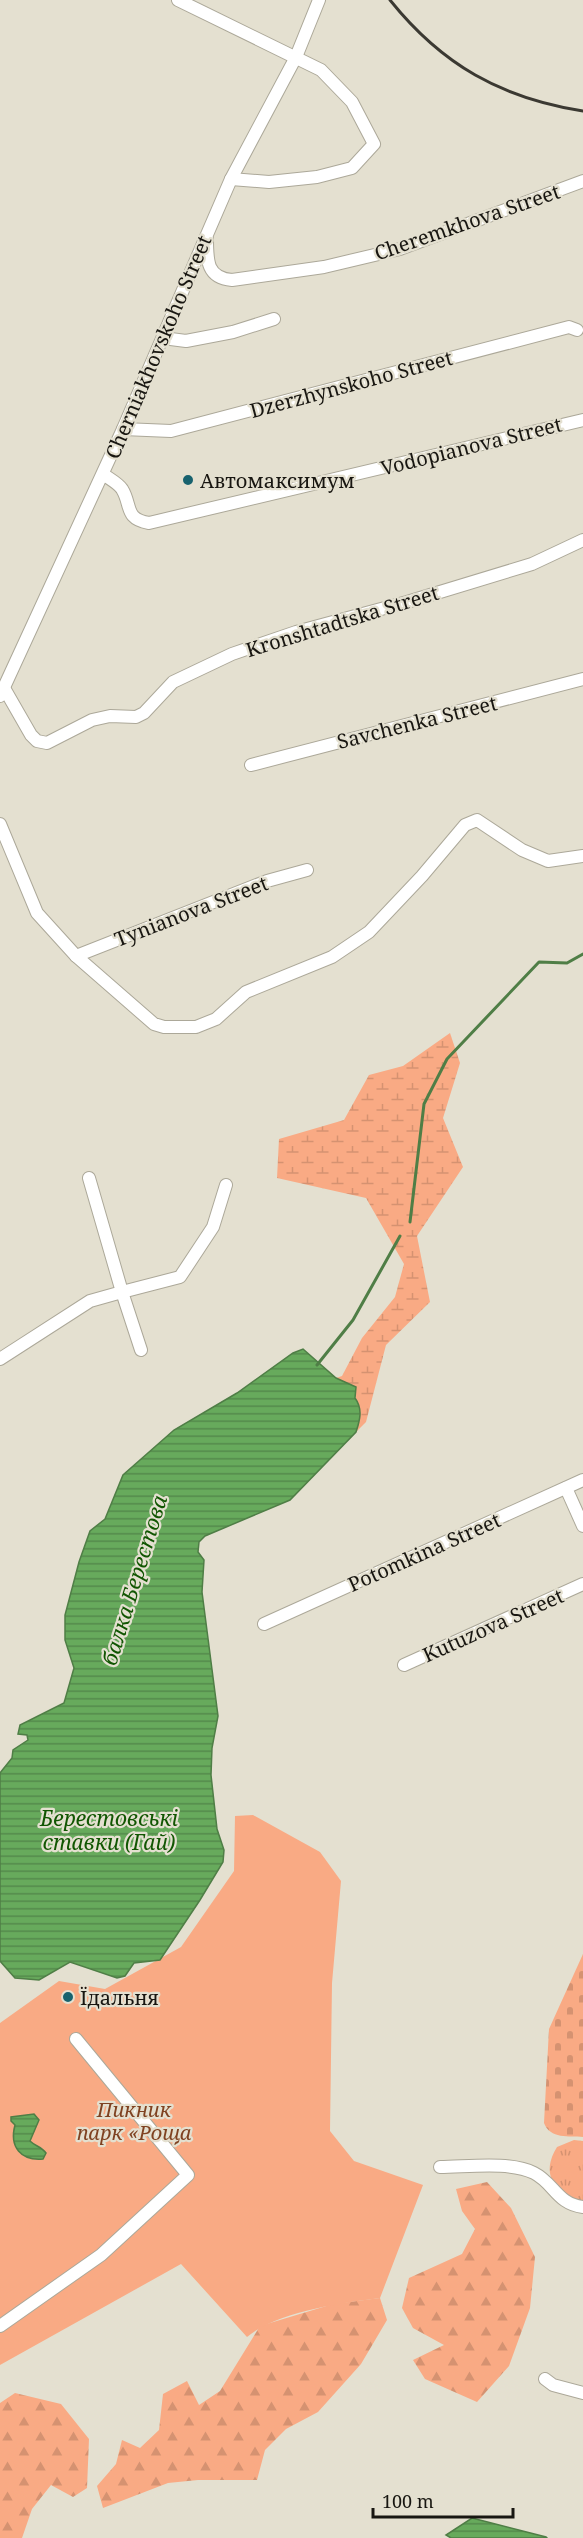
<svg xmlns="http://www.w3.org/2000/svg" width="583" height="2538" font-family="'Noto Serif',serif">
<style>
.grass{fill:url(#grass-tufts)}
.forest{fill:url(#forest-firs)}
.wetland{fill:url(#wetland-marsh)}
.cemetery{fill:url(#cemetery-stones)}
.park{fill:#f9aa84}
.water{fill:url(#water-rules);stroke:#4f7e46;stroke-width:1.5}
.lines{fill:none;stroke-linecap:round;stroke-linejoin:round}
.stream{stroke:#4f7e46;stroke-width:3}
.minor-casing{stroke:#aca899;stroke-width:14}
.minor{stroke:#fff;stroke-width:12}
.rail{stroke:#3b3932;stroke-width:3}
.poi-dot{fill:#17626e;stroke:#e4e0d0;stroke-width:2}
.labels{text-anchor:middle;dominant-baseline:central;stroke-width:4.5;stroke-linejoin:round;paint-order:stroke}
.street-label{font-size:20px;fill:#181611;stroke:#e4e0d0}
.poi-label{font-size:20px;fill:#181611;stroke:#e4e0d0;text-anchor:start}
.park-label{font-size:20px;font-style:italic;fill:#7f4221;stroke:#e4e0d0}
.water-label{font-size:21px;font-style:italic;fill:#115602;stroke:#e4e0d0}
</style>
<defs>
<pattern id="grass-tufts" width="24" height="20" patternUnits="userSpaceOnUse" patternTransform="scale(1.5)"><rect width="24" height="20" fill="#f9aa84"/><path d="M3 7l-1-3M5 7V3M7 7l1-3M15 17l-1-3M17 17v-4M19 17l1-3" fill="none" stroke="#d59271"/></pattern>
<pattern id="forest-firs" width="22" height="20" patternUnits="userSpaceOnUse" patternTransform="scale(1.5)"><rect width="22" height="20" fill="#f9aa84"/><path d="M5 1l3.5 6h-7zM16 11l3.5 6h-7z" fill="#d59271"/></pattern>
<pattern id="wetland-marsh" width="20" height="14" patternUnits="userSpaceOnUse" patternTransform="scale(1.5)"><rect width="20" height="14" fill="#f9aa84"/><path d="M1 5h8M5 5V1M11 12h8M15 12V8" fill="none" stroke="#d59271"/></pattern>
<pattern id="cemetery-stones" width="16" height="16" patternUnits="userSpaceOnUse" patternTransform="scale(1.5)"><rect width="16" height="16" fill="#f9aa84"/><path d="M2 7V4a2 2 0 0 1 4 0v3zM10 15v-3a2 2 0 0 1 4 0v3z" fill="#d59271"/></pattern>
<pattern id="water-rules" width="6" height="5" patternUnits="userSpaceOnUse" patternTransform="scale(1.5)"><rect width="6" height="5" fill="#67aa5c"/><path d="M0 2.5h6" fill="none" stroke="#54894b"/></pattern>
</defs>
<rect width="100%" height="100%" fill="#e4e0d0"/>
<path class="grass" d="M 574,2140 L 583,2141 L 583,2201 C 554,2194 540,2174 557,2147 Z"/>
<g class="forest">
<path d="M 487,2182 L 511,2208 L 535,2257 L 530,2308 L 509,2366 L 477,2402 L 425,2379 L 413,2360 L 444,2345 L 413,2328 L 402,2308 L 409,2278 L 462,2254 L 475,2229 L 462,2211 L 456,2189 Z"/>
<path d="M 380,2298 L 387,2320 L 361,2364 L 318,2412 L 286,2429 L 265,2450 L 257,2480 L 198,2480 L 168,2483 L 103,2508 L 97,2486 L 116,2464 L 122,2440 L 140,2448 L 159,2430 L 163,2394 L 187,2381 L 199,2405 L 220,2391 L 260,2326 L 333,2304 Z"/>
<path d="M 15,2393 L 61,2404 L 89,2439 L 87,2488 L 73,2497 L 51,2485 L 32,2509 L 22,2538 L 0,2538 L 0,2403 Z"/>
</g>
<path class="wetland" d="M 450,1033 L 460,1063 L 443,1118 L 463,1167 L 417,1236 L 430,1302 L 386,1345 L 366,1422 L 356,1432 C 363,1411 353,1407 356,1388 L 336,1378 L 342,1376 L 362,1338 L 395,1297 L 404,1264 L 366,1198 L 277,1178 L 279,1139 L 344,1120 L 369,1075 L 403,1066 Z"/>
<path class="cemetery" d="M 583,1954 L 583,2137 C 569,2136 550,2139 544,2123 L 549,2029 Z"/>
<path class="park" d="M 253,1815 L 320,1852 L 341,1881 L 332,1983 L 330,2131 L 354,2161 L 423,2185 L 380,2298 C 341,2303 276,2312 247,2337 L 181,2264 L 0,2365 L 0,2023 L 59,1981 L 105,1989 L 181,1947 L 234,1871 L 235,1816 Z"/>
<g class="water">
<path d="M 303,1349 L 336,1378 L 356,1387 L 355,1398 C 363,1409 360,1420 356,1432 L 290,1500 L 205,1536 L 199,1542 L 198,1552 L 204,1560 L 202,1592 L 218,1716 L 212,1748 L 211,1775 L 217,1829 L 224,1850 L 223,1862 L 200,1900 L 160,1960 L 134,1963 L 125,1976 L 117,1978 L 70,1962 L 39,1980 L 15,1978 L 0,1961 L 0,1773 L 12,1758 L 13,1750 L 28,1740 L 27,1735 L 18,1734 L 20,1725 L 64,1703 L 74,1668 L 65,1640 L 65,1615 L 79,1562 L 90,1531 L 105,1519 L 123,1475 L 174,1430 L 237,1393 L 293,1353 Z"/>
<path d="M 34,2114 L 39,2120 L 30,2141 C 35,2146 42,2147 46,2153 L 43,2159 C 21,2161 9,2147 15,2125 L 11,2121 L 11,2117 Z"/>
<path d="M 472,2518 L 546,2537 L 547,2538 L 451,2538 L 446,2535 Z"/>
</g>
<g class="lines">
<g class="stream">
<path d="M 410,1222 L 424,1104 L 447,1059 L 539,962 L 567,963 L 583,954"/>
<path d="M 317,1365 L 353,1320 L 400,1236"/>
</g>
<defs>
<g id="minor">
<path d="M 178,0 L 321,70 L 352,102 L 374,144 L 352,168 L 317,177 L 269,182 L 231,179"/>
<path d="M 207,239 C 207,261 207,278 232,280 L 324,267 L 400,249 L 583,181"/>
<path d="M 163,338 L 186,341 L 233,332 L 274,319"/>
<path d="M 123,429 L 171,431 L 569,327 L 577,330"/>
<path d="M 103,474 C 108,478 118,483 122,489 C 132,505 124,519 149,523 L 583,420"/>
<path d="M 4,688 L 31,735 L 37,741 L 47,743 L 92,720 L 110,716 L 136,717 L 144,713 L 173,682 L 232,654 L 296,632 L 407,602 L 532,564 L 583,540"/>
<path d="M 0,696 L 123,429 L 231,179 L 296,57 L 319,0"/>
<path d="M 251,765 L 583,679"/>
<path d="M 0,824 L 37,913 L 76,956 L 154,1024 L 164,1027 L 196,1027 L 216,1019 L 246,992 L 332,957 L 369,932 L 422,876 L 465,825 L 477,820 L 522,850 L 548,861 L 583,856"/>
<path d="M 76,956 L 267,881 L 307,870"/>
<path d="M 141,1350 L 122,1292 L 180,1277 L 213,1227 L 226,1185"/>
<path d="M 0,1359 L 90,1301 L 122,1292 L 89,1178"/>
<path d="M 566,1488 L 583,1526"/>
<path d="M 264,1624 L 583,1480"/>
<path d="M 404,1665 L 583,1584"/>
<path d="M 440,2167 C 467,2167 510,2161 534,2173 C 554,2183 557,2204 583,2207"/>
<path d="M 0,2326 L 101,2255 L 188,2175 L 76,2039"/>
<path d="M 545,2379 L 553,2385 L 583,2393"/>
</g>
</defs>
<use href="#minor" class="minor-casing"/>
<use href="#minor" class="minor"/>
<path class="rail" d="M 390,0 C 442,65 501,98 583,111"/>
</g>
<g class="poi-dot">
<circle cx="188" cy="480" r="6"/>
<circle cx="68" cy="1997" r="6"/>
</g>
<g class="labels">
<g class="street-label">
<text transform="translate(467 222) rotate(-19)">Cheremkhova Street</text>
<text transform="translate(158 347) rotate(-67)">Cherniakhovskoho Street</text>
<text transform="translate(351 384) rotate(-15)">Dzerzhynskoho Street</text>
<text transform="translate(471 446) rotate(-14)">Vodopianova Street</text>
<text transform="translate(342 621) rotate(-17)">Kronshtadtska Street</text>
<text transform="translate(417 722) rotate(-14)">Savchenka Street</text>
<text transform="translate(191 911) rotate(-21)">Tynianova Street</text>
<text transform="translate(424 1552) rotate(-24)">Potomkina Street</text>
<text transform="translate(493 1625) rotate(-24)">Kutuzova Street</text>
</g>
<g class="poi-label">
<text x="200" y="480">Автомаксимум</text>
<text x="80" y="1997">Їдальня</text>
</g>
<g class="park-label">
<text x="134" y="2109">Пикник<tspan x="134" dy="23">парк «Роща</tspan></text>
</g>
<g class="water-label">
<text transform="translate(134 1580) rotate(-73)">балка Берестова</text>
<text x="109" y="1818">Берестовські<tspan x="109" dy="24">ставки (Гай)</tspan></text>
</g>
</g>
<path d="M373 2508v9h140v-9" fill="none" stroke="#181611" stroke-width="3"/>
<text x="382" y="2508" font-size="18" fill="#181611" stroke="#e4e0d0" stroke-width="4.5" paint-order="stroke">100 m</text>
</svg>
